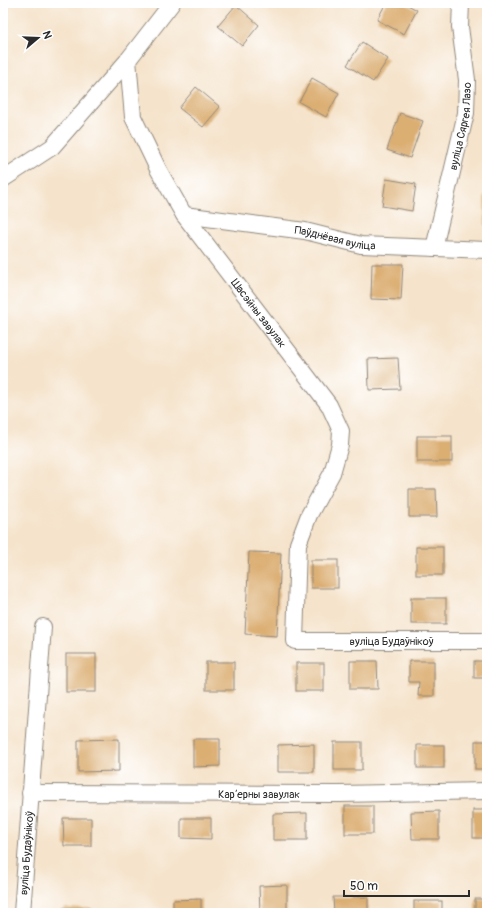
<svg xmlns="http://www.w3.org/2000/svg" width="490" height="916" font-family="Pangolin,sans-serif">
<style>
.building{fill:#dbae72}
.lines{fill:none;stroke-linecap:round;stroke-linejoin:round}
.street-casing{stroke:#90877b;stroke-width:18}
.street{stroke:#fff;stroke-width:16}
.labels{text-anchor:middle;dominant-baseline:central;stroke-width:3;stroke-linejoin:round;paint-order:stroke}
.street-label{font-size:11px;fill:#2b2b2b;stroke:#fff}
</style>
<rect width="100%" height="100%" fill="#fff"/>
<filter id="ink" filterUnits="userSpaceOnUse"><feTurbulence type="fractalNoise" baseFrequency=".025" numOctaves="2"/><feDisplacementMap in="SourceGraphic" scale="8" xChannelSelector="R" yChannelSelector="G"/><feConvolveMatrix kernelMatrix="1 2 1 2 8 2 1 2 1" color-interpolation-filters="sRGB"/></filter>
<filter id="wash" filterUnits="userSpaceOnUse"><feTurbulence type="fractalNoise" baseFrequency=".012" numOctaves="4" result="noise"/><feDisplacementMap in="SourceGraphic" scale="16" xChannelSelector="R" yChannelSelector="G"/><feGaussianBlur stdDeviation="0.9" result="paint"/><feColorMatrix in="noise" values="0 0 0 0 0 0 0 0 0 0 0 0 0 0 0 0 0 1.4 0 .05"/><feComposite in="paint" operator="in"/></filter>
<g filter="url(#wash)">
<rect width="100%" height="100%" fill="#f5e3cb"/>
<g id="blocks">
<g class="building">
<path d="M 386,3 L 404,3 L 417,10 L 404,34 L 377,20 Z"/>
<path d="M 236,5 L 259,25 L 242,46 L 218,26 Z"/>
<path d="M 362,42 L 388,59 L 373,82 L 347,65 Z"/>
<path d="M 312,78 L 339,93 L 326,117 L 299,102 Z"/>
<path d="M 196,87 L 220,107 L 203,127 L 179,108 Z"/>
<path d="M 400,113 L 423,121 L 410,158 L 387,150 Z"/>
<path d="M 386,179 L 416,184 L 412,211 L 382,206 Z"/>
<path d="M 484,195 L 487,195 L 487,226 L 485,226 Z"/>
<path d="M 372,264 L 403,264 L 401,300 L 371,299 Z"/>
<path d="M 398,358 L 400,389 L 369,390 L 368,359 Z"/>
<rect x="417" y="436" width="35" height="26"/>
<path d="M 409,489 L 436,489 L 437,517 L 409,517 Z"/>
<rect x="416" y="547" width="27" height="28"/>
<path d="M 249,552 L 281,553 L 277,636 L 245,634 Z"/>
<rect x="311" y="560" width="27" height="28"/>
<rect x="411" y="598" width="35" height="26"/>
<rect x="66" y="654" width="30" height="38"/>
<path d="M 350,661 L 377,661 L 378,689 L 350,689 Z"/>
<path d="M 409,661 L 434,661 L 434,696 L 418,696 L 419,682 L 409,682 Z"/>
<rect x="474" y="661" width="13" height="17"/>
<rect x="206" y="662" width="28" height="28"/>
<rect x="296" y="663" width="28" height="28"/>
<path d="M 119,739 L 119,771 L 78,772 L 78,740 Z"/>
<path d="M 193,739 L 220,739 L 220,766 L 193,767 Z"/>
<rect x="475" y="741" width="12" height="28"/>
<rect x="334" y="742" width="28" height="28"/>
<path d="M 314,744 L 314,772 L 278,772 L 278,745 Z"/>
<rect x="417" y="745" width="27" height="23"/>
<rect x="345" y="806" width="28" height="28"/>
<rect x="473" y="810" width="14" height="28"/>
<path d="M 439,811 L 439,839 L 412,839 L 411,812 Z"/>
<path d="M 307,813 L 307,840 L 273,840 L 273,814 Z"/>
<path d="M 63,818 L 91,818 L 91,846 L 64,846 Z"/>
<path d="M 181,818 L 211,818 L 211,839 L 181,838 Z"/>
<path d="M 287,885 L 287,913 L 260,913 L 259,886 Z"/>
<path d="M 333,897 L 368,897 L 368,913 L 334,913 Z"/>
<path d="M 201,899 L 201,913 L 173,913 L 173,900 Z"/>
<rect x="475" y="899" width="12" height="14"/>
<rect x="414" y="901" width="28" height="12"/>
<rect x="63" y="908" width="27" height="5"/>
</g>
</g>
</g>
<g filter="url(#ink)">
<use href="#blocks" fill-opacity="0" stroke="#90877b" stroke-width="1"/>
<g class="lines">
<defs>
<g id="street">
<path id="s1" d="M 128,60 L 133,117 L 158,169 L 184,215 L 329,405 L 341,431 L 340,445 L 332,473 L 309,515 L 298,544 L 295,641 L 487,641"/>
<path d="M 3,179 L 52,147 L 128,60 L 172,3"/>
<path id="s2" d="M 184,215 L 305,231 L 361,245 L 487,250"/>
<path id="s3" d="M 434,248 L 466,113 L 467,80 L 460,27 L 461,3"/>
<path d="M 30,793 L 340,794 L 487,791"/>
<path id="s4" d="M 22,913 L 43,627"/>
</g>
</defs>
<use href="#street" class="street-casing"/>
<use href="#street" class="street"/>
</g>
</g>
<g class="labels">
<g class="street-label">
<text stroke="none"><textPath href="#s3" startOffset="125">вуліца Сяргея Лазо</textPath></text>
<text stroke="none"><textPath href="#s2" startOffset="153">Паўднёвая вуліца</textPath></text>
<text stroke="none"><textPath href="#s1" startOffset="291">Шасэйны завулак</textPath></text>
<text stroke="none"><textPath href="#s1" startOffset="751">вуліца Будаўнікоў</textPath></text>
<text x="259" y="794">Карʼерны завулак</text>
<text stroke="none"><textPath href="#s4" startOffset="60">вуліца Будаўнікоў</textPath></text>
</g>
</g>
<rect width="490" height="916" fill="none" stroke="#fff" stroke-width="16"/>
<g transform="translate(38 38) rotate(71)" stroke="#ffffff" stroke-width="3" paint-order="stroke">
<path d="M0-3L7 15L0 10L-7 15Z" fill="#2b2b2b"/>
<text y="-6" font-size="11" font-weight="bold" text-anchor="middle" fill="#2b2b2b">N</text>
</g>
<path d="M344 890v6h125v-6" fill="none" stroke="#2b2b2b" stroke-width="2"/>
<text x="350" y="890" font-size="12" fill="#2b2b2b" stroke="#ffffff" stroke-width="3" paint-order="stroke">50 m</text>
</svg>
